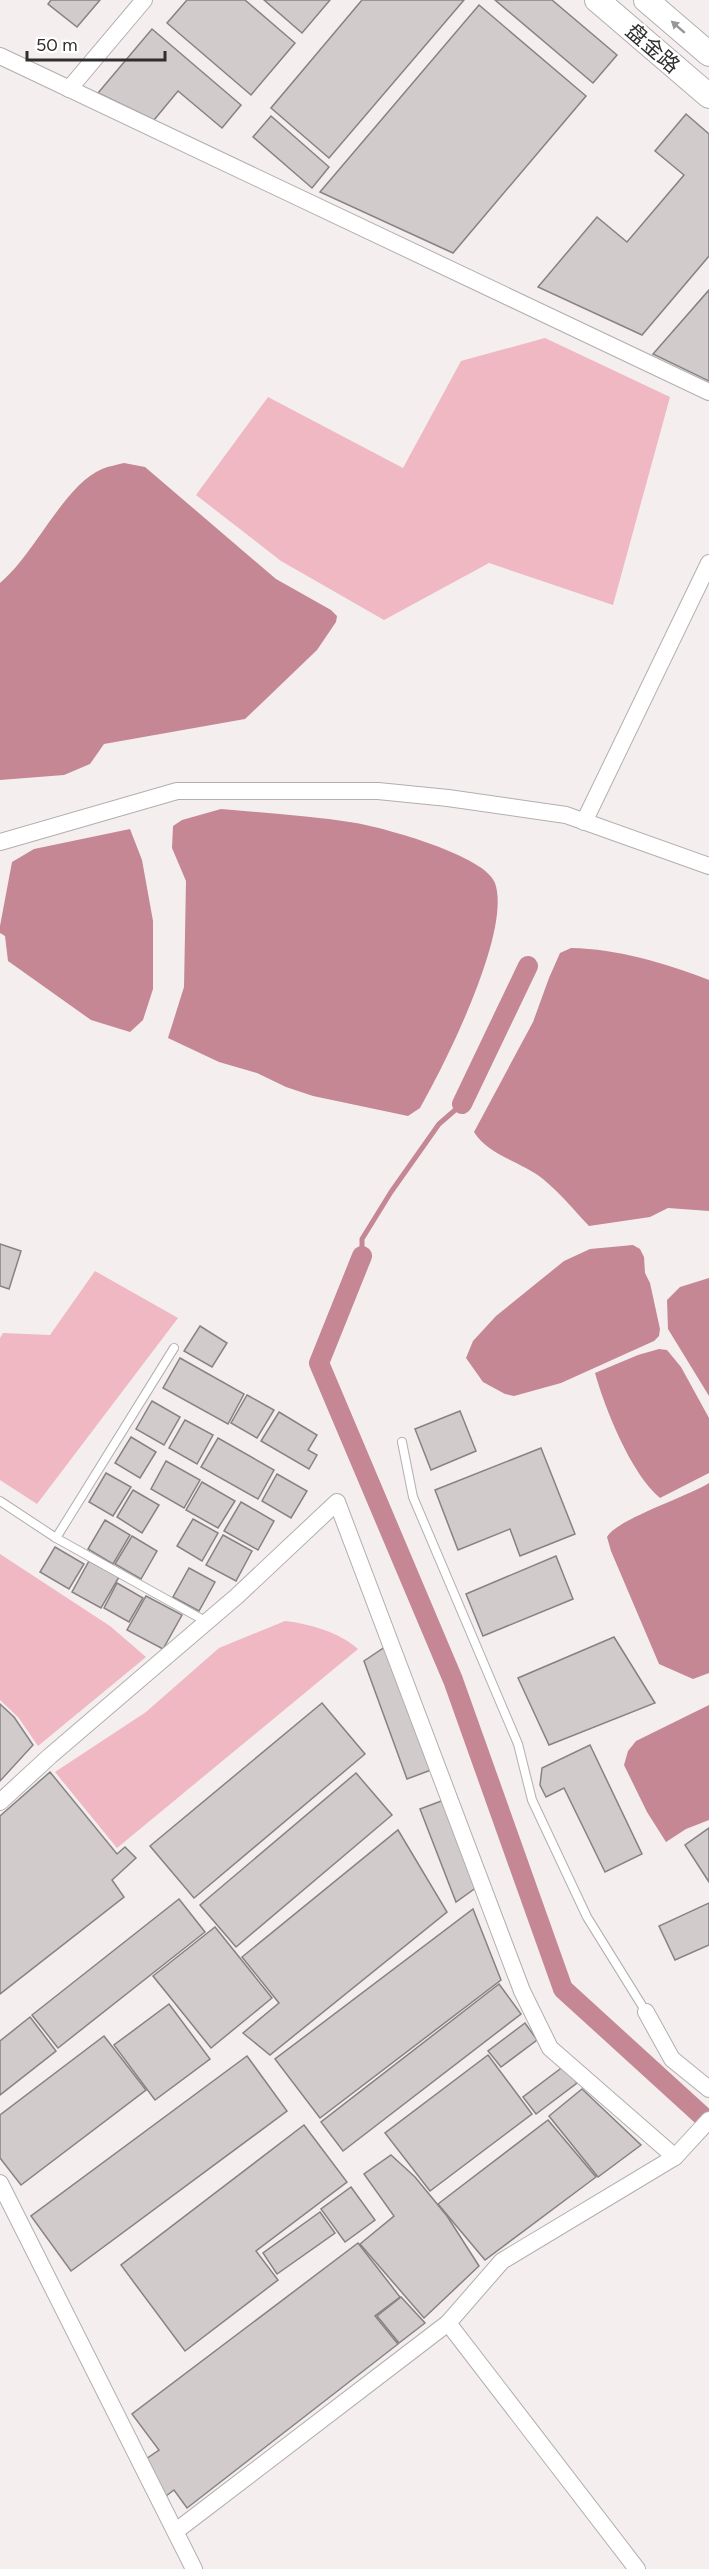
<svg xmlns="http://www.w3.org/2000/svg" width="709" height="2569" font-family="Figtree,'Noto Sans SC',sans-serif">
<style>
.green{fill:#efb8c2}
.water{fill:#c48793}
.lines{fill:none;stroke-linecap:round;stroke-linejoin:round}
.stream{stroke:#c48793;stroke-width:5}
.canal{stroke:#c48793;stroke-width:20}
.building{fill:#d1cbcc;stroke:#878283;stroke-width:1.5}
.lane-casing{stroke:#b3aeaf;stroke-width:10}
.street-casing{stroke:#b3aeaf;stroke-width:18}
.secondary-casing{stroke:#b3aeaf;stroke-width:26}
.lane{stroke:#fff;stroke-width:8}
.street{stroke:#fff;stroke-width:16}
.secondary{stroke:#fff;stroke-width:24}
.oneway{fill:#989696}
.labels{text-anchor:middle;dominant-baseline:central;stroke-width:4.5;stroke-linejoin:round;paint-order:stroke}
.street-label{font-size:21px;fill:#302e2e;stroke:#fff}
</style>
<rect width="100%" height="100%" fill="#f4eeef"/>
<g class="green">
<path d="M 545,338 L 670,397 L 613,605 L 489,563 L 384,620 L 281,561 L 196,495 L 268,397 L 403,468 L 461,361 Z"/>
<path d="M 95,1271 L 178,1318 L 37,1504 L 0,1480 L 0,1338 L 3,1333 L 50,1335 Z"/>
<path d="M 0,1554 L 110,1626 L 146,1657 L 38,1746 L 18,1717 L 0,1700 Z"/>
<path d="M 285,1621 C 310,1624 339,1632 358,1649 L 117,1848 L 55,1772 L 146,1712 L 219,1648 Z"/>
</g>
<g class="water">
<path d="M 124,463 L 145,467 L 276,579 L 331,610 L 337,616 L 336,622 L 317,650 L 245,719 L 104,744 L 90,764 L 64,775 L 0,780 L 0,583 C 35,554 64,485 102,469 C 109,466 117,465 124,463 Z"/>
<path d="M 221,809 C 266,813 312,816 356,823 C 385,828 486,856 495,883 C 512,931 445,1064 420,1108 L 408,1116 L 313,1096 L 286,1087 L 257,1073 L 219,1062 L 168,1038 L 184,987 L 186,881 L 172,848 L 173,826 L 182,820 Z"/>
<path d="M 130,829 L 142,860 L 153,921 L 153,989 L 143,1020 L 130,1032 L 91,1020 L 8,961 L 5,936 L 0,933 L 0,926 L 12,862 L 34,849 Z"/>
<path d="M 571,948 C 618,949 665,963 709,980 L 709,1211 L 668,1208 L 650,1217 L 589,1226 C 574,1210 560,1193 543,1179 C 522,1162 489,1156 474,1132 L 533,1022 L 549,978 L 560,953 Z"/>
<path d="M 633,1245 L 640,1249 L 644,1257 L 645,1273 L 650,1283 L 660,1329 L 659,1336 L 654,1341 L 561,1383 L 514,1396 L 505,1394 L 483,1382 L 466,1358 L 473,1341 L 496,1316 L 564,1261 L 590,1249 Z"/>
<path d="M 709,1278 L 709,1396 L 668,1329 L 667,1300 L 680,1287 Z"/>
<path d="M 659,1349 L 667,1350 L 681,1367 L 709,1418 L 709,1473 L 660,1498 C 631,1474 605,1409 595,1373 L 638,1355 Z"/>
<path d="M 709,1483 L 709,1673 L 693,1679 L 659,1664 L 611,1551 L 607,1537 C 617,1519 687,1497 709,1483 Z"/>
<path d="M 709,1705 L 709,1820 L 686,1829 L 666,1842 L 647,1812 L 624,1765 L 628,1751 L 636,1741 Z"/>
</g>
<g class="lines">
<path class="stream" d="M 362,1256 L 362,1239 L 391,1192 L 439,1124 L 462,1104"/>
<g class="canal">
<path d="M 462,1104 L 528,966"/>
<path d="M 362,1256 L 319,1363 L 453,1680 L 563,1989 L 709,2122"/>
</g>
</g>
<g class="building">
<path d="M 51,0 L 100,0 L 77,27 L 48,4 Z"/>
<path d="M 187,0 L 245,0 L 295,43 L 251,95 L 167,23 Z"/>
<path d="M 264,0 L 330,0 L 302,33 Z"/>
<path d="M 362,0 L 464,0 L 329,158 L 271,108 Z"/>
<path d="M 495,0 L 552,0 L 617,55 L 593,83 Z"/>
<path d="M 479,5 L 586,96 L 453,253 L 320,192 Z"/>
<path d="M 152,29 L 241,105 L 222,128 L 178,91 L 154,120 L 98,93 Z"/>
<path d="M 686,114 L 709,134 L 709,256 L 642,335 L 538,287 L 597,217 L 627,242 L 684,175 L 655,151 Z"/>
<path d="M 271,116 L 329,167 L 312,188 L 253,137 Z"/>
<path d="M 709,290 L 709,381 L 653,354 Z"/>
<path d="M 0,1244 L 21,1251 L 9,1289 L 0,1286 Z"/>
<path d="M 200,1326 L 227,1343 L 212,1367 L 184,1351 Z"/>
<path d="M 180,1358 L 244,1394 L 228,1424 L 163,1388 Z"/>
<path d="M 247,1395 L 274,1410 L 257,1438 L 231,1423 Z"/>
<path d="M 152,1401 L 180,1417 L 164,1445 L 136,1429 Z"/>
<path d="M 460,1411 L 476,1451 L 431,1470 L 415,1429 Z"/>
<path d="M 279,1412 L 317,1435 L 308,1450 L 317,1455 L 309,1469 L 261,1441 Z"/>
<path d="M 185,1420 L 213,1435 L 197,1464 L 169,1448 Z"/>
<path d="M 131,1437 L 156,1452 L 140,1478 L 115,1463 Z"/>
<path d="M 218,1438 L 274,1470 L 258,1499 L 201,1467 Z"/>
<path d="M 541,1448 L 575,1534 L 520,1556 L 510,1529 L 458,1550 L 435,1490 Z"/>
<path d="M 166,1461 L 200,1480 L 184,1508 L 151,1489 Z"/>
<path d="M 106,1473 L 131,1487 L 113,1516 L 89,1502 Z"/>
<path d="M 277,1474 L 307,1491 L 291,1518 L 262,1501 Z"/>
<path d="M 202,1482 L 235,1501 L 218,1528 L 186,1510 Z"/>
<path d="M 133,1490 L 159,1505 L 142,1533 L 117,1517 Z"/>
<path d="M 241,1502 L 274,1521 L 258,1550 L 224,1531 Z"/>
<path d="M 193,1519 L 218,1533 L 202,1561 L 177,1546 Z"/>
<path d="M 105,1520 L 130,1535 L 113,1564 L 88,1549 Z"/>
<path d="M 223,1535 L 252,1551 L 236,1581 L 206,1565 Z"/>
<path d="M 132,1536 L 157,1551 L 141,1579 L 115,1564 Z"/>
<path d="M 55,1547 L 84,1564 L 69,1589 L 40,1572 Z"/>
<path d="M 556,1556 L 573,1599 L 483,1636 L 466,1594 Z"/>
<path d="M 89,1561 L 119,1577 L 101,1608 L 72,1592 Z"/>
<path d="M 189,1568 L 215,1582 L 199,1611 L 173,1597 Z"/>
<path d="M 117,1583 L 143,1598 L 129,1622 L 104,1608 Z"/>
<path d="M 146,1596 L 182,1615 L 163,1649 L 127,1630 Z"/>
<path d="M 614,1637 L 655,1703 L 549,1745 L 518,1678 Z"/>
<path d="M 385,1647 L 431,1770 L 407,1779 L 364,1661 Z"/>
<path d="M 322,1703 L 365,1754 L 194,1898 L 150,1846 Z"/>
<path d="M 0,1704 L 14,1717 L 33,1745 L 0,1781 Z"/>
<path d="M 590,1745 L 642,1854 L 605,1872 L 564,1788 L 546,1797 L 540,1785 L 542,1768 Z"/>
<path d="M 50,1772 L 117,1854 L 125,1847 L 136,1858 L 112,1880 L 124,1897 L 0,1994 L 0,1816 Z"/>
<path d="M 356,1773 L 392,1815 L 236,1947 L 200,1905 Z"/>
<path d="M 444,1800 L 477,1887 L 456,1902 L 420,1809 Z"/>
<path d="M 709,1828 L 709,1882 L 685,1845 Z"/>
<path d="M 398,1830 L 447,1912 L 270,2055 L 243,2033 L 279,2003 L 242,1957 Z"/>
<path d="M 179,1899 L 205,1932 L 58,2048 L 32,2015 Z"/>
<path d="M 709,1903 L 709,1945 L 675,1960 L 659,1926 Z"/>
<path d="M 473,1909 L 501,1980 L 320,2118 L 275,2059 Z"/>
<path d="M 215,1927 L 272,1998 L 211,2048 L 153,1976 Z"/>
<path d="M 499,1984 L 521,2014 L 343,2151 L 321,2122 Z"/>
<path d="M 169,2004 L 210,2059 L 155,2100 L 114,2045 Z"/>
<path d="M 30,2017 L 56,2051 L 0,2095 L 0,2041 Z"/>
<path d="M 525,2023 L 537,2040 L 501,2067 L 488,2051 Z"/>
<path d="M 104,2036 L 146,2090 L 21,2185 L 0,2158 L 0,2115 Z"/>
<path d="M 488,2055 L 532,2114 L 430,2191 L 385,2133 Z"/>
<path d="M 247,2056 L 287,2111 L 71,2271 L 31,2216 Z"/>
<path d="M 564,2066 L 577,2083 L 536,2114 L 523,2097 Z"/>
<path d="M 582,2089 L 641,2145 L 598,2177 L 549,2116 Z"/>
<path d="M 548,2120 L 596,2177 L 485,2260 L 438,2204 Z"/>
<path d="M 304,2125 L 347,2182 L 256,2251 L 278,2280 L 185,2351 L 121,2265 Z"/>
<path d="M 391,2155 L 415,2177 L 447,2216 L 479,2266 L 424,2318 L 360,2244 L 394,2216 L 364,2174 Z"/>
<path d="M 351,2187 L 375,2220 L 345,2242 L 321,2209 Z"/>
<path d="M 320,2212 L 335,2233 L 277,2274 L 263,2253 Z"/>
<path d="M 358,2243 L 400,2297 L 375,2316 L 398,2344 L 187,2508 L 174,2490 L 166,2496 L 146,2459 L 159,2450 L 132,2414 Z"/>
<path d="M 401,2297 L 425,2323 L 399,2343 L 377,2316 Z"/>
</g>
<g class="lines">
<defs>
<g id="lane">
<path d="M 402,1442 L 413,1497 L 518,1744 L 532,1800 L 587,1917 L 646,2012"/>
<path d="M 0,1501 L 56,1538 L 207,1622"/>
<path d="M 56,1538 L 174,1348"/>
</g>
<g id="street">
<path d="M 0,56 L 709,392"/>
<path d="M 69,89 L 144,0"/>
<path d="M 584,822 L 709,563"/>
<path d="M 0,842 L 177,791 L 378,791 L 448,798 L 566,815 L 709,866"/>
<path d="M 0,1802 L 50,1756 L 237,1596 L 337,1502 L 522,1991 L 550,2048 L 675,2157"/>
<path d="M 646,2012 L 672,2059 L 709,2089"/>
<path d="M 0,2183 L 194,2569"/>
<path d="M 448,2323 L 637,2569"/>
<path d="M 176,2531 L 448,2323 L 502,2261 L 675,2157 L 709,2120"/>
</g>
<g id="secondary">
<path d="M 597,0 L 709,96"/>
<path d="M 646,0 L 709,54"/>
</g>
</defs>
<use href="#lane" class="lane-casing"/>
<use href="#street" class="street-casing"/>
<use href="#secondary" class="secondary-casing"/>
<use href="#lane" class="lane"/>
<use href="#street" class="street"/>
<use href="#secondary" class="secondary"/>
</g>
<defs><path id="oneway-solid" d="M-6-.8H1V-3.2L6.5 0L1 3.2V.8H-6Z" transform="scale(1.5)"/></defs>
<use class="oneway" href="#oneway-solid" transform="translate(678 27) rotate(-139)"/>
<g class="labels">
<g class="street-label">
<text transform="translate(653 48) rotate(41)">盘金路</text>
</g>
</g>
<path d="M27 51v9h138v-9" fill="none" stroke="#302e2e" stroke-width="3"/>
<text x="36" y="51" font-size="18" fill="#302e2e" stroke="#ffffff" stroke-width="4.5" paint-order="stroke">50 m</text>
</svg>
